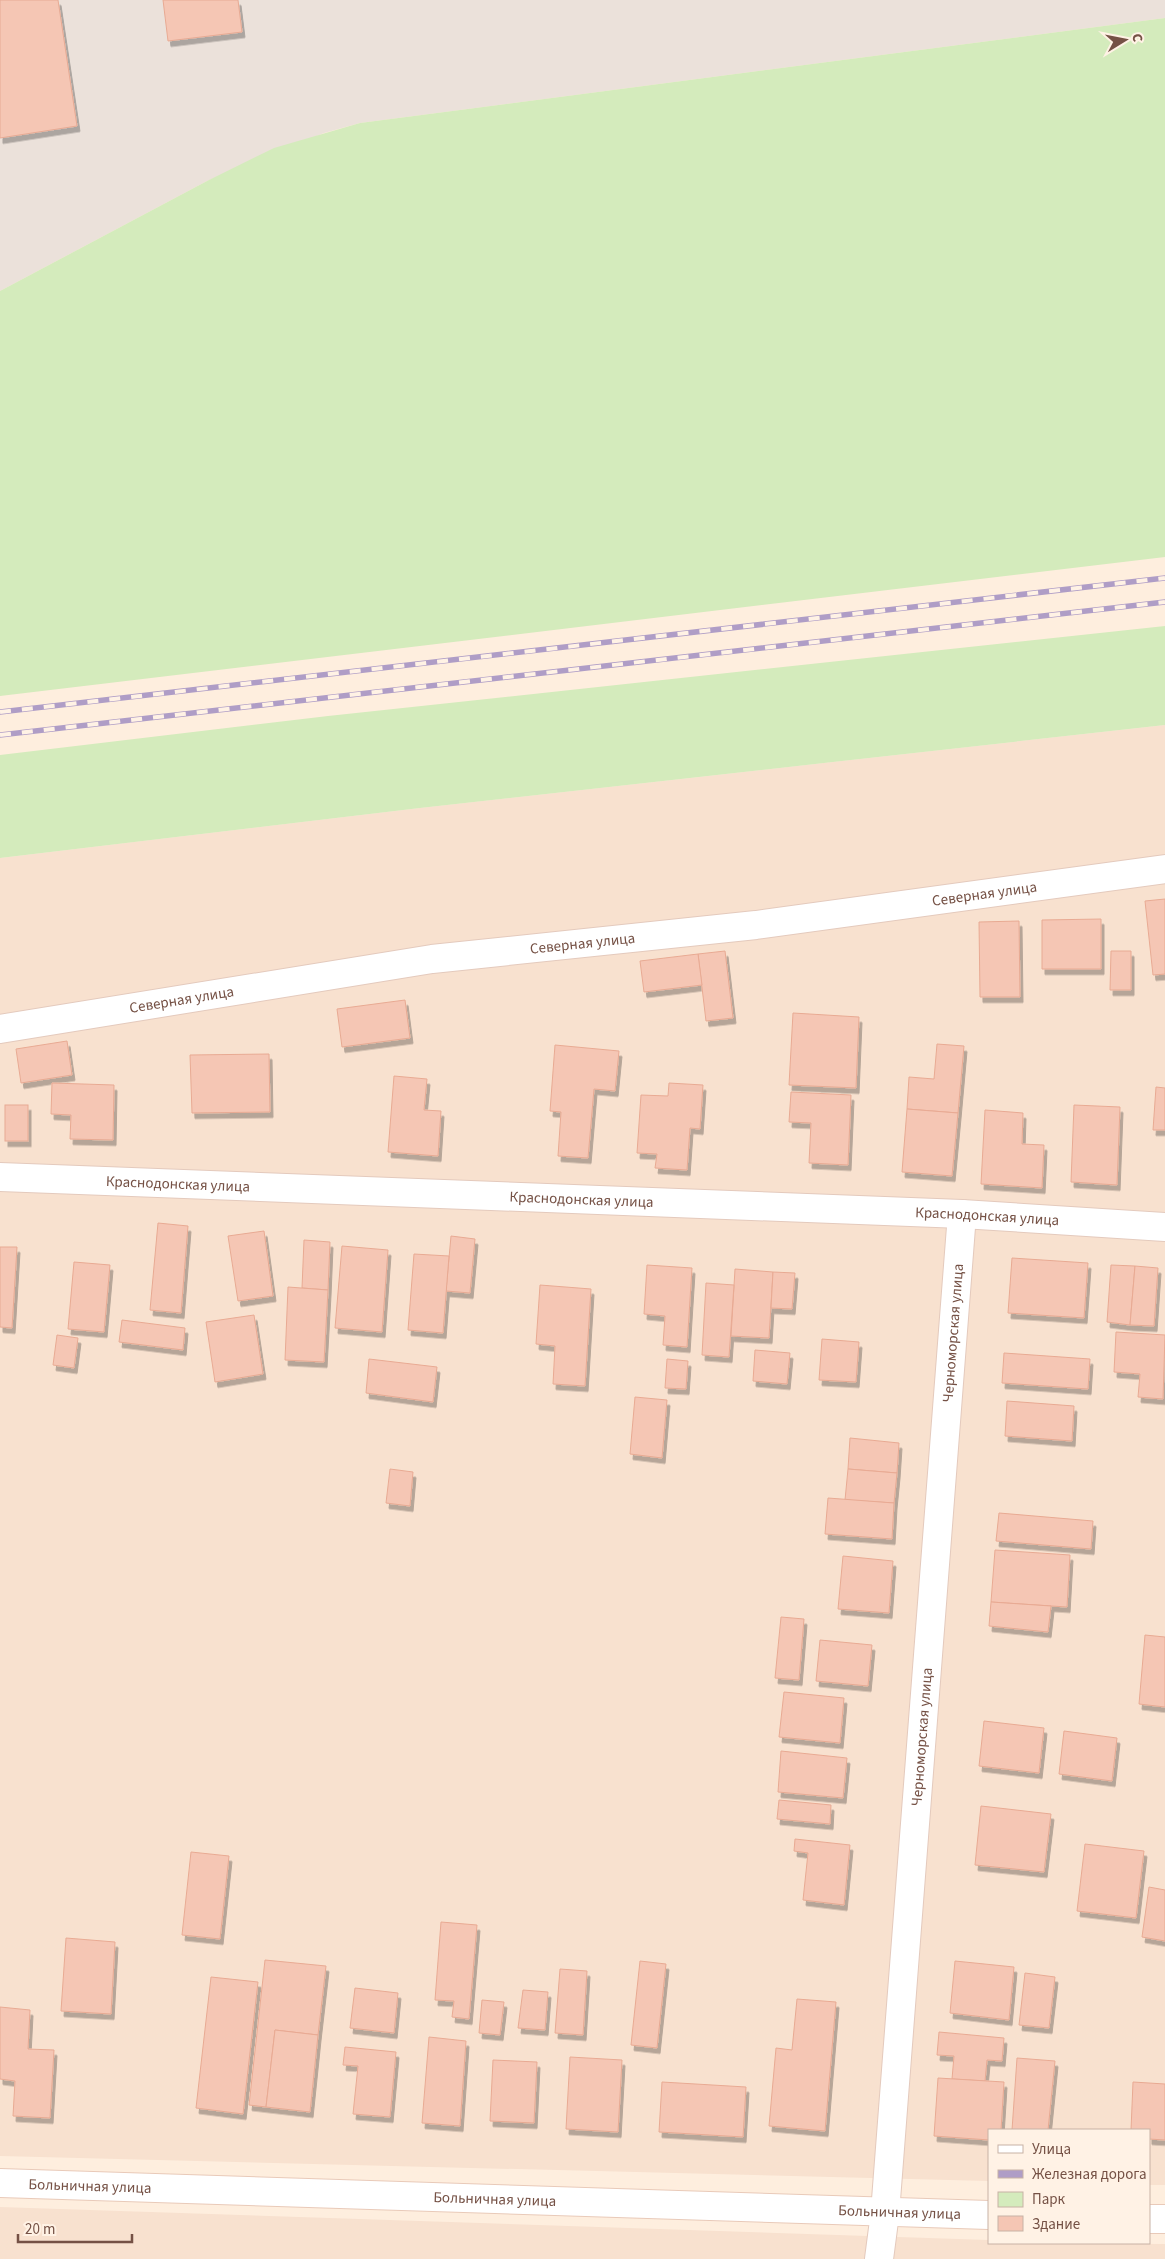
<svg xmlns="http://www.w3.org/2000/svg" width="1165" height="2259" font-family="'Source Sans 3',sans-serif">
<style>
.residential{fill:#f8e1cf}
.industrial{fill:#ebe1da}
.green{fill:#d4ebbc}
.building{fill:#f5c6b4;stroke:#e8aa93;filter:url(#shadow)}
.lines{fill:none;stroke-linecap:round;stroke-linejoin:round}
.street-casing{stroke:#e4cabd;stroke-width:30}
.secondary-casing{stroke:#e9cab9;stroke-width:30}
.street{stroke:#fff;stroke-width:28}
.secondary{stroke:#fff;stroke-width:28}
.rail-casing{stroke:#af9dc6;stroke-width:5.5}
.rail{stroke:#fff2e5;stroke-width:4;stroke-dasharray:11;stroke-linecap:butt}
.labels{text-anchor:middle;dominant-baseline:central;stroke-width:4;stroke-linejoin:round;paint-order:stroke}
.street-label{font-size:15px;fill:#755145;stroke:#fff2e5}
</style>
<defs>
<filter id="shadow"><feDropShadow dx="3" dy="5.5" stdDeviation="0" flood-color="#0004"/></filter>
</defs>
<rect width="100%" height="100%" fill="#feeede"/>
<g class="residential">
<path d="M 1165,725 L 1165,2185 L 1149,2185 L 1149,2130 L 989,2130 L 989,2181 L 0,2156 L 0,858 L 420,808 Z"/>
<path d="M 0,2207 L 989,2240 L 989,2243 L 1165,2244 L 1165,2259 L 0,2259 Z"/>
</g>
<path class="industrial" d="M 0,0 L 1165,0 L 1165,18 L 360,123 L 324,133 L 207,181 L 0,291 Z"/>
<g class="green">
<path d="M 1165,18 L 1165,557 L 0,696 L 0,291 L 207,181 L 274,148 L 360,123 Z"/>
<path d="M 1165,626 L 1165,725 L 420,808 L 0,858 L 0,755 L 328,716 Z"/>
</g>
<g class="building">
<path d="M 0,0 L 58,0 L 77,126 L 0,138 Z"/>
<path d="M 163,0 L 238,0 L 242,32 L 168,41 Z"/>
<path d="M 1165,899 L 1165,974 L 1153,975 L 1145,901 Z"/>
<path d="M 1101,919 L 1101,969 L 1042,969 L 1042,920 Z"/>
<path d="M 1019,921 L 1020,997 L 980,997 L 979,922 Z"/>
<path d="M 725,951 L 733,1018 L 706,1021 L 698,954 Z"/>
<path d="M 1111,951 L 1131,951 L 1131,990 L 1110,990 Z"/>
<path d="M 698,954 L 702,985 L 644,992 L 640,961 Z"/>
<path d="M 405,1000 L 410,1038 L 342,1047 L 337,1009 Z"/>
<path d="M 793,1013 L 859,1017 L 856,1088 L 789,1085 Z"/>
<path d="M 67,1041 L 72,1075 L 21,1083 L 16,1049 Z"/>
<path d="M 937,1044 L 964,1046 L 958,1113 L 907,1109 L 909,1077 L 934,1079 Z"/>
<path d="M 555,1045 L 619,1051 L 615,1091 L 594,1089 L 588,1158 L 558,1156 L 561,1112 L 550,1111 Z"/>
<path d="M 269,1054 L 270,1112 L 192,1113 L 190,1055 Z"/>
<path d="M 394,1076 L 427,1079 L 424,1110 L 441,1111 L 438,1156 L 388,1152 Z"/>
<path d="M 52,1083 L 114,1085 L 113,1140 L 70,1139 L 71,1115 L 51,1114 Z"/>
<path d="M 669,1083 L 703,1085 L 700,1129 L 690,1128 L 687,1170 L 655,1168 L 657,1154 L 637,1153 L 641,1095 L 668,1096 Z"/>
<path d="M 1156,1087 L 1165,1088 L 1165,1130 L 1153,1130 Z"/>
<path d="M 791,1092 L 851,1095 L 848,1165 L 809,1163 L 811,1123 L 789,1122 Z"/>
<rect x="5" y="1105" width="23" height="36"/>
<path d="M 1074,1105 L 1120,1107 L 1117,1185 L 1071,1182 Z"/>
<path d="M 907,1109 L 958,1113 L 952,1176 L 902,1172 Z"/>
<path d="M 985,1110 L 1023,1113 L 1022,1144 L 1044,1145 L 1042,1188 L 981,1184 Z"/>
<path d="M 158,1223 L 188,1226 L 181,1313 L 150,1310 Z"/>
<path d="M 264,1231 L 273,1296 L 238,1301 L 228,1236 Z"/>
<path d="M 451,1236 L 475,1239 L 470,1293 L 446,1291 Z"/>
<path d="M 304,1240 L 330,1242 L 328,1290 L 302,1288 Z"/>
<path d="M 342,1246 L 388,1250 L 382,1332 L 335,1328 Z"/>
<path d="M 0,1247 L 17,1247 L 12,1328 L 0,1327 Z"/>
<path d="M 414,1254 L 449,1256 L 443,1333 L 408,1330 Z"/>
<path d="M 1012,1258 L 1088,1263 L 1084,1318 L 1008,1313 Z"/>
<path d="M 74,1262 L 110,1265 L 104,1332 L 68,1329 Z"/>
<path d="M 647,1265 L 692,1268 L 687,1347 L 663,1345 L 665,1316 L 644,1314 Z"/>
<path d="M 1111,1265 L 1135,1266 L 1130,1325 L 1107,1322 Z"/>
<path d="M 1135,1266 L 1158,1268 L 1154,1326 L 1130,1325 Z"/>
<path d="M 735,1269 L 773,1272 L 769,1338 L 731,1336 Z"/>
<path d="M 773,1272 L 795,1273 L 792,1309 L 771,1308 Z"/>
<path d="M 706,1283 L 734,1285 L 729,1357 L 702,1355 Z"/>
<path d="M 540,1285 L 591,1289 L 585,1386 L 553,1384 L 555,1346 L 536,1344 Z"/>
<path d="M 288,1287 L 328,1290 L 324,1362 L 285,1360 Z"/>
<path d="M 254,1315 L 263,1374 L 215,1382 L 206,1322 Z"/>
<path d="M 122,1320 L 185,1328 L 183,1350 L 119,1342 Z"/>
<path d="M 1116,1332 L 1165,1335 L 1163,1399 L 1138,1397 L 1140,1374 L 1114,1372 Z"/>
<path d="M 57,1335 L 78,1338 L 74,1368 L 53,1365 Z"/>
<path d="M 822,1339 L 859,1342 L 856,1382 L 819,1380 Z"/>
<path d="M 755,1350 L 790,1353 L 787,1384 L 753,1381 Z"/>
<path d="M 1004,1353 L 1090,1359 L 1088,1389 L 1002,1383 Z"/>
<path d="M 369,1359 L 437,1367 L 433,1402 L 366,1393 Z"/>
<path d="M 667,1359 L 688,1361 L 686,1389 L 665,1388 Z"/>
<path d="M 635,1397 L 667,1400 L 662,1458 L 630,1454 Z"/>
<path d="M 1007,1401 L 1074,1406 L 1072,1441 L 1005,1436 Z"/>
<path d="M 850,1438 L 899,1443 L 897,1473 L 848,1469 Z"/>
<path d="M 390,1469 L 413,1472 L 410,1506 L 386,1503 Z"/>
<path d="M 848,1469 L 897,1473 L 894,1503 L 845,1500 Z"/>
<path d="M 828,1498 L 894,1503 L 892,1539 L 825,1534 Z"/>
<path d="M 999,1513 L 1093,1521 L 1091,1549 L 996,1541 Z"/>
<path d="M 995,1550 L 1070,1555 L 1067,1607 L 991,1602 Z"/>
<path d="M 843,1556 L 893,1561 L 889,1613 L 838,1609 Z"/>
<path d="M 991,1602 L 1051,1606 L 1048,1632 L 989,1626 Z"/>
<path d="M 781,1617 L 804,1619 L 799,1680 L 775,1678 Z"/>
<path d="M 1145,1635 L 1165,1637 L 1165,1707 L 1139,1704 Z"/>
<path d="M 820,1640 L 872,1645 L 868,1686 L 816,1681 Z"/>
<path d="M 784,1692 L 844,1698 L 840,1743 L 779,1737 Z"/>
<path d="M 984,1721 L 1044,1728 L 1039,1773 L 979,1766 Z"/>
<path d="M 1064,1731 L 1117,1738 L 1112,1781 L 1059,1774 Z"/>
<path d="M 781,1751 L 847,1758 L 843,1798 L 778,1792 Z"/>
<path d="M 779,1800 L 831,1805 L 830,1824 L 777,1819 Z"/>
<path d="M 981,1806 L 1051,1814 L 1044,1872 L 975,1865 Z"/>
<path d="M 795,1839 L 850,1845 L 844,1905 L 803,1900 L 808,1853 L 794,1851 Z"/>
<path d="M 1085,1844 L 1144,1851 L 1136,1918 L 1077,1911 Z"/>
<path d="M 191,1852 L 229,1856 L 220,1939 L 182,1935 Z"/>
<path d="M 1149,1887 L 1165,1890 L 1165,1941 L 1142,1937 Z"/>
<path d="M 441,1922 L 477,1925 L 469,2019 L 452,2017 L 454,2001 L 435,2000 Z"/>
<path d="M 66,1938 L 115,1942 L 111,2014 L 61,2011 Z"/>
<path d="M 265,1960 L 326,1966 L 318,2035 L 275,2030 L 266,2107 L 249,2105 Z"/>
<path d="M 640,1961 L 666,1964 L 657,2048 L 631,2045 Z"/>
<path d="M 955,1961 L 1014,1967 L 1009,2020 L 950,2013 Z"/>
<path d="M 560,1969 L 587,1971 L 583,2035 L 555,2033 Z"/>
<path d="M 1025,1973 L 1055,1977 L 1049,2028 L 1019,2025 Z"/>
<path d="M 211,1977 L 258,1982 L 243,2114 L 196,2108 Z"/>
<path d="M 355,1988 L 398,1993 L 394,2033 L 350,2028 Z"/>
<path d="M 523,1990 L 548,1992 L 545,2030 L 518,2028 Z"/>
<path d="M 797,1999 L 836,2002 L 825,2131 L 769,2126 L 776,2048 L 792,2050 Z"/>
<path d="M 482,2000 L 504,2002 L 500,2035 L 479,2033 Z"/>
<path d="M 0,2007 L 30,2010 L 28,2049 L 54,2050 L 50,2118 L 13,2116 L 15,2081 L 0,2079 Z"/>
<path d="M 275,2030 L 318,2035 L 310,2112 L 266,2107 Z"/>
<path d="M 939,2032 L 1004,2038 L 1002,2061 L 987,2060 L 985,2081 L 952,2079 L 954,2056 L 937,2055 Z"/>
<path d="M 429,2037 L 466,2041 L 460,2126 L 422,2123 Z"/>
<path d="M 345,2047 L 396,2052 L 390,2117 L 353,2114 L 358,2066 L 343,2065 Z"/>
<path d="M 570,2057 L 622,2060 L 618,2132 L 566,2129 Z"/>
<path d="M 1017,2058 L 1055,2061 L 1048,2130 L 1012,2130 Z"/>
<path d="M 493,2060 L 537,2062 L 534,2123 L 490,2121 Z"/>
<path d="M 938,2078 L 1004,2082 L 1001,2130 L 989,2130 L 989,2140 L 934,2136 Z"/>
<path d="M 662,2082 L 746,2087 L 743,2137 L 659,2132 Z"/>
<path d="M 1133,2082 L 1165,2084 L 1165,2140 L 1149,2139 L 1149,2130 L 1131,2130 Z"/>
</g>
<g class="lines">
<defs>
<g id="street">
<path id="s1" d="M 0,1029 L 432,959 L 756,925 L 1165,869"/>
<path id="s2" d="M 0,1177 L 962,1214 L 1165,1227"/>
<path id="s3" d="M 879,2259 L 885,2213 L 962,1214"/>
</g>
<g id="secondary">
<path id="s4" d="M 0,2183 L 989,2215"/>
<path d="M 1149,2219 L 1165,2219"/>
</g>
</defs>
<use href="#street" class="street-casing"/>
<use href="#secondary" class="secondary-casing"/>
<use href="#street" class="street"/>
<use href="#secondary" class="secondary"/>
<defs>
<g id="rail">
<path d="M 0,712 L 1165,578"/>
<path d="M 0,735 L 1165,602"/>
</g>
</defs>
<use href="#rail" class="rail-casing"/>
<use href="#rail" class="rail"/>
</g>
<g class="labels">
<g class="street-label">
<text stroke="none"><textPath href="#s1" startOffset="994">Северная улица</textPath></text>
<text stroke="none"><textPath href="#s1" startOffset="589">Северная улица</textPath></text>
<text stroke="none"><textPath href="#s1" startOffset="184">Северная улица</textPath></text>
<text stroke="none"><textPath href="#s2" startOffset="178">Краснодонская улица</textPath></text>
<text stroke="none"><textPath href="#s2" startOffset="582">Краснодонская улица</textPath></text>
<text stroke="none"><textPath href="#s2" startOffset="988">Краснодонская улица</textPath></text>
<text stroke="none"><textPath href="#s3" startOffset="929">Черноморская улица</textPath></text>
<text stroke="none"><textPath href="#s3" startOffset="524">Черноморская улица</textPath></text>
<text stroke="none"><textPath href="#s4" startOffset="90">Больничная улица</textPath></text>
<text stroke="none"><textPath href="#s4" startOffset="495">Больничная улица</textPath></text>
<text stroke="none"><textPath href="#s4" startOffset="900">Больничная улица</textPath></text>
</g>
</g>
<rect x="988" y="2129" width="162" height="115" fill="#fff2e5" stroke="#c8b2a5"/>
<rect x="998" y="2145" width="25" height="8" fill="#ffffff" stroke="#c8b2a5"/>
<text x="1032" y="2154" font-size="15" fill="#755145">Улица</text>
<rect x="998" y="2170" width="25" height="8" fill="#af9dc6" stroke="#c8b2a5"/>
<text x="1032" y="2179" font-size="15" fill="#755145">Железная дорога</text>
<rect x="998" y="2192" width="25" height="15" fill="#d4ebbc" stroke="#c8b2a5"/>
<text x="1032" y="2204" font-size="15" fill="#755145">Парк</text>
<rect x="998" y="2216" width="25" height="15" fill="#f5c6b4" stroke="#c8b2a5"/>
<text x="1032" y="2229" font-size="15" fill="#755145">Здание</text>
<g transform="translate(1125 40) rotate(80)" stroke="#fff2e5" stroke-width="4" paint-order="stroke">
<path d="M0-4L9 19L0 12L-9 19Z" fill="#755145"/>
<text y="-8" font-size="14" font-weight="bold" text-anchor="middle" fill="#755145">С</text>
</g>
<path d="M18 2234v8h114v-8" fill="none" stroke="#755145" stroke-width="2.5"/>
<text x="25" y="2234" font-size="15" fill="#755145" stroke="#fff2e5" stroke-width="4" paint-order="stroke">20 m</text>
</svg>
